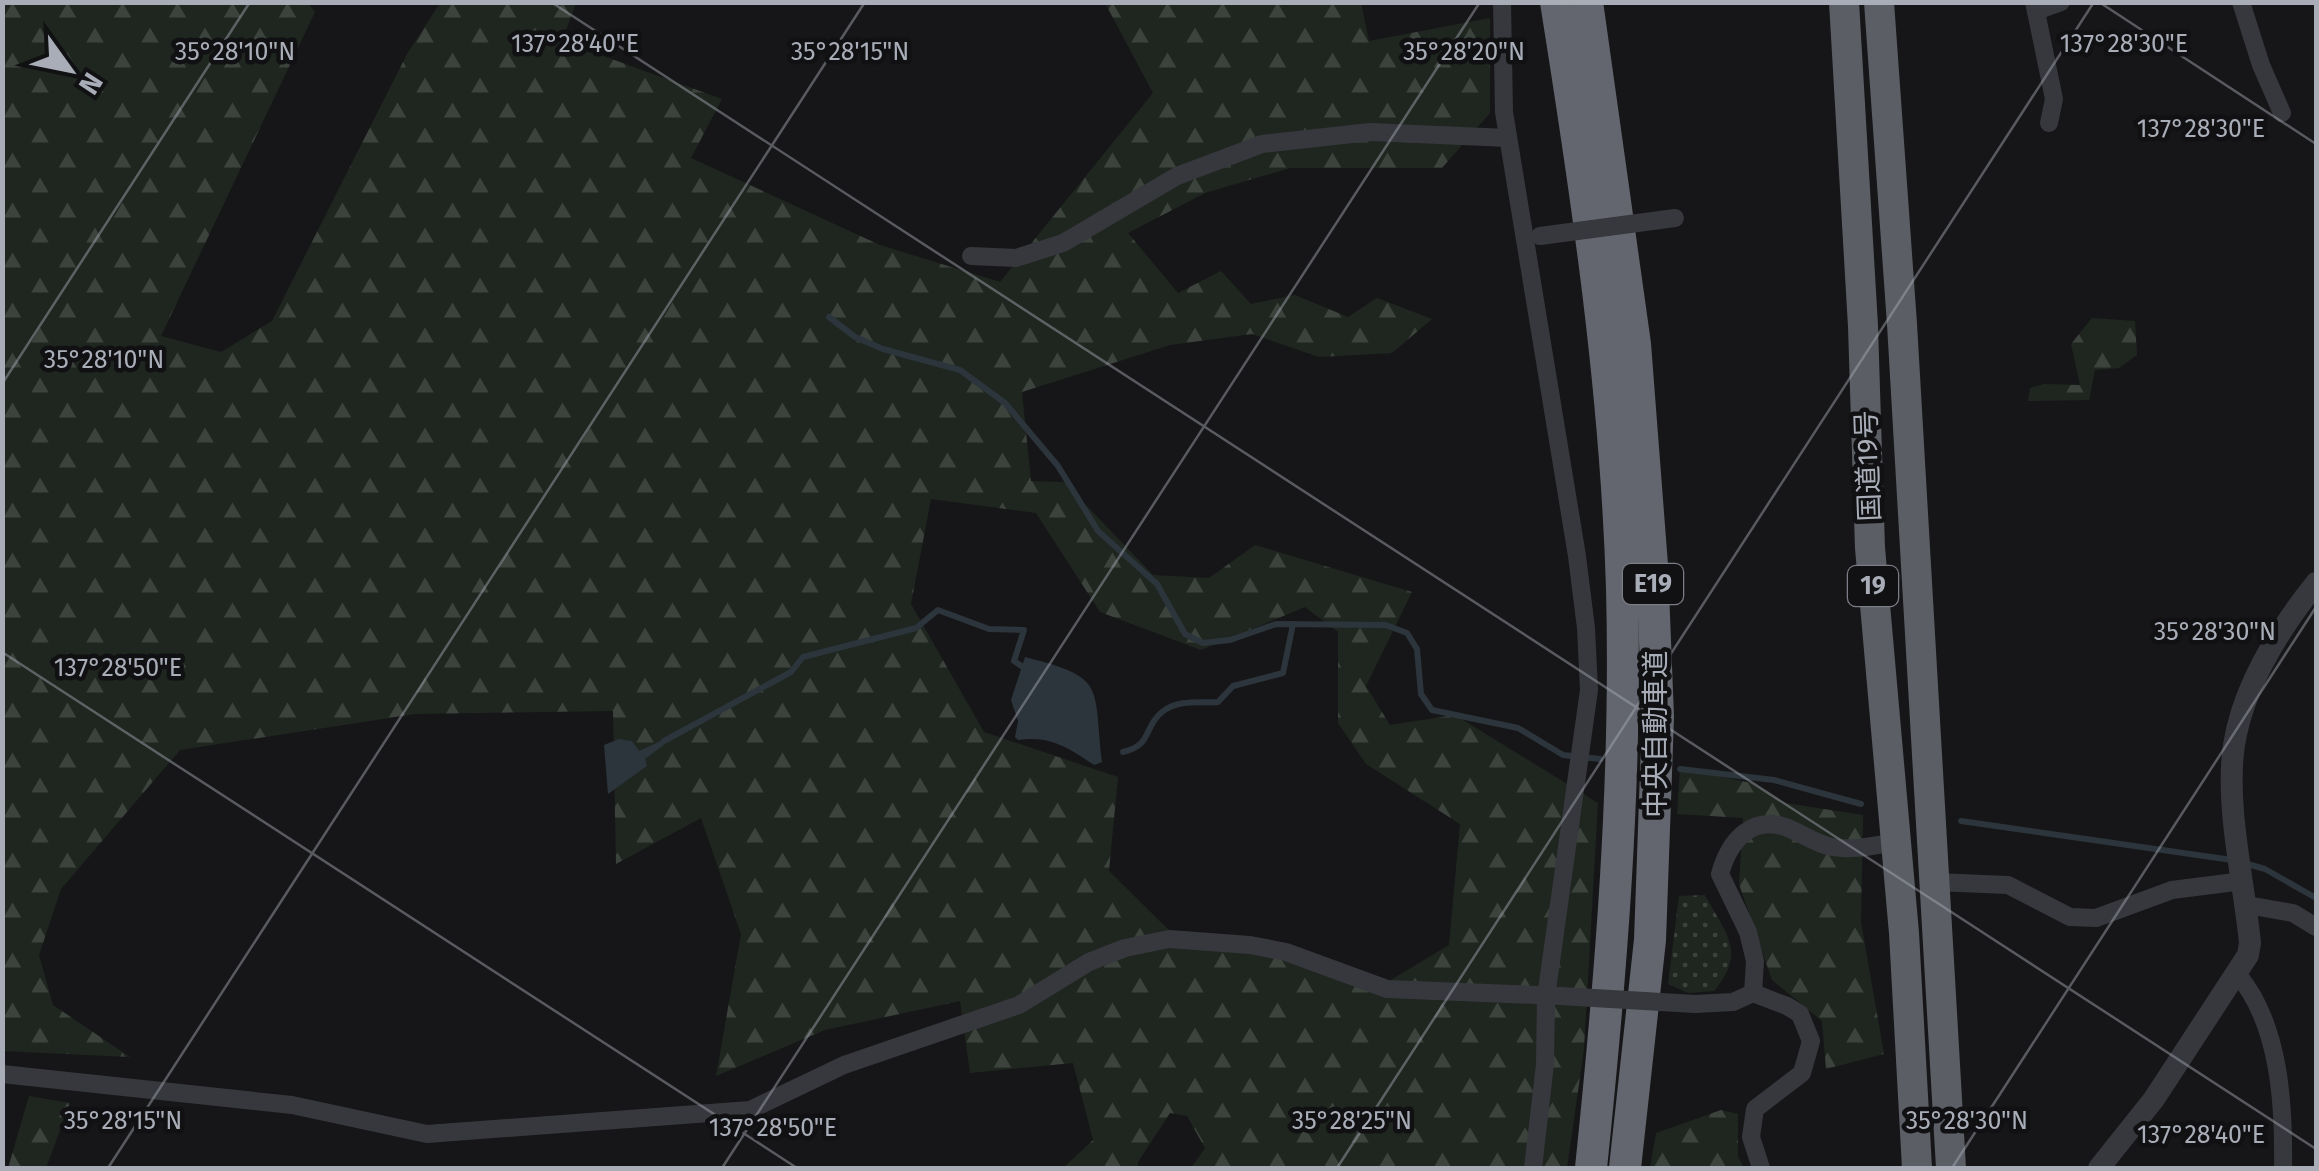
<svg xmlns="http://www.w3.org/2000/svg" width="2319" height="1171" font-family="'Fira Sans','Noto Sans JP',sans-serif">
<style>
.grass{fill:url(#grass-dots)}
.forest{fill:url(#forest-firs);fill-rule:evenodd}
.water{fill:#2c353c}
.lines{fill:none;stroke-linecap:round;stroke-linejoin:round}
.stream{stroke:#2c353c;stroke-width:6}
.minor{stroke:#37383d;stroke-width:18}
.tertiary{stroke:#37383d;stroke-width:22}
.trunk{stroke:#5b5e65;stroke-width:30}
.motorway{stroke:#63666e;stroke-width:32}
.minor-bridge{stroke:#37383d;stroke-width:18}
.ticks{fill:none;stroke:#a8adb8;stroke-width:2.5;stroke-opacity:0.45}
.labels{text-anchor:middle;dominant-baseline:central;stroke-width:9;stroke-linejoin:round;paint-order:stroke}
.shield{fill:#111113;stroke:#7b7e86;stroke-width:2.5}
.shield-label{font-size:25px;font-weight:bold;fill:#a8adb8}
.street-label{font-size:28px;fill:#a8adb8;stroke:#111113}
.ticks-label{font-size:25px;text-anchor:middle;fill:#a8adb8;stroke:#111113;stroke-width:9;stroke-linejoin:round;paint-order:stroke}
</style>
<defs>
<pattern id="grass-dots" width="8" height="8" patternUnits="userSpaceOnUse" patternTransform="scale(2.5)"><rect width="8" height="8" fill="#1e261f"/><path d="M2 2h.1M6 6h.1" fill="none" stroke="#3c433d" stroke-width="1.8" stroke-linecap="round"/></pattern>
<pattern id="forest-firs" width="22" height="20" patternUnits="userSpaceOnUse" patternTransform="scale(2.5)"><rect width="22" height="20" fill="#1e261f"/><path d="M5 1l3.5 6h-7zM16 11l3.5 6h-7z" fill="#3c433d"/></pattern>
</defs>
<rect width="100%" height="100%" fill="#161618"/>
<path class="grass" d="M 1705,895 C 1726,934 1747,952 1714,991 L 1688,993 L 1668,984 L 1679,896 Z"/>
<g class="forest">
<path d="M 307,2 L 315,12 L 161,336 L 221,352 L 272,321 L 407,54 L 440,3 L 576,3 L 562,41 L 722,99 L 691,158 L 880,245 L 1000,282 L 1153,93 L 1105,3 L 1361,3 L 1369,41 L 1490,18 L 1490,113 L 1442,168 L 1290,168 L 1205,193 L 1128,233 L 1178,293 L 1221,271 L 1251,304 L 1295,295 L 1348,317 L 1377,298 L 1432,319 L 1392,353 L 1319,357 L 1252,334 L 1170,345 L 1022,392 L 1031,481 L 1064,482 L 1153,575 L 1209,578 L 1255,545 L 1412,592 L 1366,686 L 1390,725 L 1455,715 L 1598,803 L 1584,1049 L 1567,1168 L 1191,1168 L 1205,1148 L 1187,1116 L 1170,1113 L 1138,1162 L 1138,1168 L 1063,1168 L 1093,1140 L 1073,1063 L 970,1073 L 960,1001 L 825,1030 L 716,1076 L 741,934 L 701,818 L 616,864 L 613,711 L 415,714 L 180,750 L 61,889 L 39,955 L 53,1005 L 130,1057 L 3,1051 L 3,3 ZM 931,499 L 1036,513 L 1100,612 L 1201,650 L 1305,607 L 1338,632 L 1338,723 L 1366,764 L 1460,824 L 1449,945 L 1371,992 L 1282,959 L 1248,952 L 1188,949 L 1109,871 L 1118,777 L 984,732 L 911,604 Z"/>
<path d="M 2092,318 L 2135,321 L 2137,355 L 2119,368 L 2095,370 L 2089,400 L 2028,401 L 2030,388 L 2044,384 L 2080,385 L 2071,344 Z"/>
<path d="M 1680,768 L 1751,783 L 1785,803 L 1863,815 L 1861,922 L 1884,1054 L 1826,1069 L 1822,1021 L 1772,980 L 1739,884 L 1743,818 L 1677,814 Z"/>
<path d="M 29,1096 L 70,1103 L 46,1168 L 8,1168 Z"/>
<path d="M 1721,1110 L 1738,1114 L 1738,1157 L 1744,1168 L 1650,1168 L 1656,1133 Z"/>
</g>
<g class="water">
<path d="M 1025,657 C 1107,678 1093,684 1102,762 L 1094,765 C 1069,748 1050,735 1018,740 L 1015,737 L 1018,721 L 1011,700 Z"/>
<path d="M 619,739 L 632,741 L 639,751 L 663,740 L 665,744 L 645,759 L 647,766 L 608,794 L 604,745 Z"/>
</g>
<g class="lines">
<g class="stream">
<path d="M 829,317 L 855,337 L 883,349 L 960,370 L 1005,403 L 1058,466 L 1098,531 L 1157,584 L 1185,634 L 1203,643 L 1230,640 L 1276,624 L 1386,625 L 1407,633 L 1417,649 L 1421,694 L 1432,710 L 1518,728 L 1563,755 L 1600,759"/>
<path d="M 664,741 L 791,672 L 803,657 L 916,628 L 938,610 L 989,629 L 1024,630 L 1014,661 L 1026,669"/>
<path d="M 1123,752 C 1153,745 1143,727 1162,712 C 1178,699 1199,703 1218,702 L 1233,686 L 1283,673 L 1293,624"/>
<path d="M 1680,769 L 1774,780 L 1861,804"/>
<path d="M 1961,821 L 2232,860"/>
<path d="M 2244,863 L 2265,869 L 2316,898"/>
</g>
<g class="minor">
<path d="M 1502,2 L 1504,112 L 1577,556 L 1586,628 L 1589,690 L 1546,997 L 1545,1064 L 1533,1168"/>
<path d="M 2034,2 L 2054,99 L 2049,123"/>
<path d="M 2241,2 L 2261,65 L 2282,113"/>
<path d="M 2036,11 L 2061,2"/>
<path d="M 971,256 L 1016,258 L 1063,243 L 1177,176 L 1262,144 L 1370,132 L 1508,138"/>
<path d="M 1935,882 L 2008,885 L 2070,917 L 2096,918 L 2172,890 L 2243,881"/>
<path d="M 2247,905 L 2293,913 L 2316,927"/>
<path d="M 2238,975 C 2280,1025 2284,1105 2283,1168"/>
<path d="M 1753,993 L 1787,1006 L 1800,1014 L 1811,1041 L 1802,1073 L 1755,1109 L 1751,1137 L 1761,1168"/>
<path d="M 1695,1004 L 1733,1002 L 1753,993 L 1755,961 L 1748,932 L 1720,874 C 1729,841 1752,814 1788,828 C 1803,834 1816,844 1832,847 C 1853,851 1875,845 1896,842"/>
<path d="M 2,1074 L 292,1105 L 427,1134 L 750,1110 L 844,1065 L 1019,1005 L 1089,962 L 1125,948 L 1169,939 L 1250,945 L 1286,952 L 1387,989 L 1560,996"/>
</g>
<path class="tertiary" d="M 2099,1168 L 2154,1099 L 2248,955 L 2250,943 C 2244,881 2225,806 2234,745 C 2243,687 2280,628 2316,583"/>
<g class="trunk">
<path d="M 1844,2 L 1863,326 L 1870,548 L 1904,933 L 1917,1168"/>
<path d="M 1879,2 L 1902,324 L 1951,1168"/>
</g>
<g class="motorway">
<path d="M 1556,2 C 1587,196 1616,391 1622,588 C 1627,782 1611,976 1591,1168"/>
<path d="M 1587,2 L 1635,344 L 1652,565 L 1658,717 L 1650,940 L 1625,1168"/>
</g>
<g class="minor-bridge">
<path d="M 1540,236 L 1675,218"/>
<path d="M 1560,996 L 1695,1004"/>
</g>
</g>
<path class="ticks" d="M 551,2 L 2316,1149M 2099,2 L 2316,144M 2,384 L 250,2M 2,652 L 797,1168M 108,1168 L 865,2M 722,1168 L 1480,2M 1337,1168 L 2094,2M 1952,1168 L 2316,607"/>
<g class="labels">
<g class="shield">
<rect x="1623" y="564" width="60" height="40" rx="8"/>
<rect x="1848" y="566" width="50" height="40" rx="8"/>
</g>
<g class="shield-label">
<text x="1653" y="584">E19</text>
<text x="1873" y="586">19</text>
</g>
<g class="street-label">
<text transform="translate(1868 466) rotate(-92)">国道19号</text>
<text transform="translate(1655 734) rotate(-90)">中央自動車道</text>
</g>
</g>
<g class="ticks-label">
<text x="575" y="52">137°28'40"E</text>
<text x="2124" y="52">137°28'30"E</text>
<text x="850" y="60">35°28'15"N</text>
<text x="1464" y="60">35°28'20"N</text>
<text x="235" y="60">35°28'10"N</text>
<text x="2201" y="137">137°28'30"E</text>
<text x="104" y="368">35°28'10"N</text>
<text x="2215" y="640">35°28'30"N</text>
<text x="118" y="676">137°28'50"E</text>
<text x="123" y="1129">35°28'15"N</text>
<text x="1352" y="1129">35°28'25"N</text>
<text x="1967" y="1129">35°28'30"N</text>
<text x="773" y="1136">137°28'50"E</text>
<text x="2201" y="1143">137°28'40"E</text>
</g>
<rect width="2319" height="1171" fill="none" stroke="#a8adb8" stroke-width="10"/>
<g transform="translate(70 70) rotate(123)" stroke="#111113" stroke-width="8" paint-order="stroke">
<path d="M0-8L18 38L0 25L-18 38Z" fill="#a8adb8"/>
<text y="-15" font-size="28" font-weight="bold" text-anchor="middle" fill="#a8adb8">N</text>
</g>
</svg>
